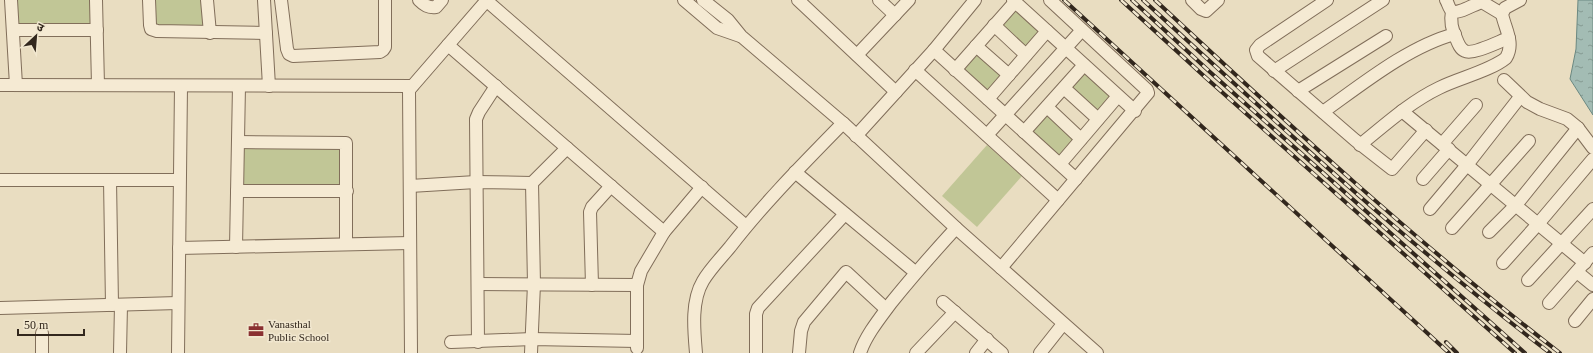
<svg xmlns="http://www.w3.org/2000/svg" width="1593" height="353" font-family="'Times New Roman','Noto Sans Devanagari',serif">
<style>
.green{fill:#c1c696}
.water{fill:url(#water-ripples);stroke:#6b8881}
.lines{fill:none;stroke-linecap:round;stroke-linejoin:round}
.minor-casing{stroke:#816e5a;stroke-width:14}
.minor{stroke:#f5ead3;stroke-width:12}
.rail-casing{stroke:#32271d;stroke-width:4}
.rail{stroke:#f1e7cf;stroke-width:2.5;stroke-dasharray:8;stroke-linecap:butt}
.labels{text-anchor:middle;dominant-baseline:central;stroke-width:3;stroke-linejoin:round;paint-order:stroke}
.poi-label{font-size:11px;fill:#32271d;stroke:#f1e7cf;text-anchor:start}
</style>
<defs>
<pattern id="water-ripples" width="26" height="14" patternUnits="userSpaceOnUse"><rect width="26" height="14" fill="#a3bcb4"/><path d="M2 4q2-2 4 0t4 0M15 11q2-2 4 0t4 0" fill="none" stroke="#859992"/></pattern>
</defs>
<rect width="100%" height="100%" fill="#e9ddc1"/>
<g class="green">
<path d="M 17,0 L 92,0 L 92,24 L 18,27 Z"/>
<path d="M 154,0 L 203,0 L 204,25 L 155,26 Z"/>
<path d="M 1015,6 L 1044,32 L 1026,51 L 998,25 Z"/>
<path d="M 977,49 L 1005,75 L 988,94 L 959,68 Z"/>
<path d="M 1086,70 L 1114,96 L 1097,115 L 1069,89 Z"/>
<path d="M 1048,113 L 1076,139 L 1059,157 L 1030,132 Z"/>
<path d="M 987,145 L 1022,176 L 977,227 L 942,196 Z"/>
<path d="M 242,147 L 342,149 L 342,188 L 242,186 Z"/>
</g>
<path class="water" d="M 1578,0 L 1593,0 L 1593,115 L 1570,79 L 1576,49 Z"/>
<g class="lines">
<defs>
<g id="minor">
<path d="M 11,0 L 16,85"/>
<path d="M 96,0 L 98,85"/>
<path d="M 149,0 L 150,25 L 151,29 L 157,31 L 266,33"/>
<path d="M 207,0 L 210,33"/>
<path d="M 264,0 L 269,86"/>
<path d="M 281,0 L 287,49 L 289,54 L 293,56 L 380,52 L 383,50 L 385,47 L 385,0"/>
<path d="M 419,0 C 424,5 428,8 436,7 L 442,0"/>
<path d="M 684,0 L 717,28 L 740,36"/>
<path d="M 703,0 L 728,20 L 741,36 L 843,123 L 956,228 L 1097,353"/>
<path d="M 798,0 L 896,92"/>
<path d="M 879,0 L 895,15"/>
<path d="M 1013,0 L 1135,111"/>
<path d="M 1192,0 L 1201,9 L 1206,11 L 1218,0"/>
<path d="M 1327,0 L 1260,45 L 1256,50 L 1258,56 L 1355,140 L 1392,169 L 1426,130"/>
<path d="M 1446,0 C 1448,3 1449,9 1452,11 C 1458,15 1476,3 1482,2 L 1502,14"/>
<path d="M 487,1 L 746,226"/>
<path d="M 1452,11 C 1450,22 1452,29 1456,38 C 1458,43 1460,49 1465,51 C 1473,55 1500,41 1509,38"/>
<path d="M 994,25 L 1026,55"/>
<path d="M 13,30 L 97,30"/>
<path d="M 448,45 L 664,232"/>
<path d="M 976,46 L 1009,75"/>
<path d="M 934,50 L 1076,179"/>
<path d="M 857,55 L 909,0"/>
<path d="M 915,70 L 1058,200"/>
<path d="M 955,70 L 1015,2"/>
<path d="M 1274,71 L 1383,0"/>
<path d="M 1504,80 L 1527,102 L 1540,109 L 1567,119 L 1578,128 L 1593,148"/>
<path d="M 0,85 L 412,86"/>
<path d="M 1064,88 L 1098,119"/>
<path d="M 1298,91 L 1386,36"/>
<path d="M 988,99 L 1047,31"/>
<path d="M 1047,107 L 1081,139"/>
<path d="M 1402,111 L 1585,263"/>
<path d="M 1323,112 C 1361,85 1409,46 1455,34"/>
<path d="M 1024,132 L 1084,65"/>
<path d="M 987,135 L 1082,30"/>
<path d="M 856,136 L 934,50 L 975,0"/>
<path d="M 238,142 L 346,143 L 346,244"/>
<path d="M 1442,144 L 1476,105"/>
<path d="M 1360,145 C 1386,124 1410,102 1439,88 C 1459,78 1490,71 1506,58 C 1515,43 1505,29 1502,14 L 1505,8 L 1520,0"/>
<path d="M 1060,164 L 1118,96"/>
<path d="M 795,172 L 915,272"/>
<path d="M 1423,179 L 1449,149"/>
<path d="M 0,180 L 179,180"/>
<path d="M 110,180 L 112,305"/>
<path d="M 410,186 L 476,182 L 532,183"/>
<path d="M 237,191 L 347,191"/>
<path d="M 1430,209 L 1467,165 L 1520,97"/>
<path d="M 1452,228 L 1529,141"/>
<path d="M 1489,232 L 1516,205 L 1578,128"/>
<path d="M 236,247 L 239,86"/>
<path d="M 179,248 L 410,243"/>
<path d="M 1503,263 L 1538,224 L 1593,159"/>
<path d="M 1001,268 L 1148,93 L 1147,90 L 1050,0"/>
<path d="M 1577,272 L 1593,285"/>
<path d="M 1528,280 L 1593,209"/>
<path d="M 478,284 L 637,285"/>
<path d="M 592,285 L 590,212 L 592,207 L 611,186"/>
<path d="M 943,302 L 1002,353"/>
<path d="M 1549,303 L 1593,253"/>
<path d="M 0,308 L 178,303"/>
<path d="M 1575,321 L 1593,299"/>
<path d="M 42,333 L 42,353"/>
<path d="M 451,342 L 532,339 L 637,341"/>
<path d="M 478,342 L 476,119 L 479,112 L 496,86"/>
<path d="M 637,348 L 637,285 L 641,271 L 664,232 L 702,187"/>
<path d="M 120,353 L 121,305"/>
<path d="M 178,353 L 181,86"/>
<path d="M 411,353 L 409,90 L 487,0"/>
<path d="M 531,353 L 534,284 L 532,183 L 567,148"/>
<path d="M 696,353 C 694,330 691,301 703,281 C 710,269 721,258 730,247 C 764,203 804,163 843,123"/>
<path d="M 756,353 L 756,314 L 758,308 L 845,214"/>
<path d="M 799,353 L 801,331 L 804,322 L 846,272 L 886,309"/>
<path d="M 860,353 C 866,335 880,318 891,303 C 912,277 934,252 956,228"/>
<path d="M 916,353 L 955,312"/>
<path d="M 976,353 L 987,339"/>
<path d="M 1040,353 L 1063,324"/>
</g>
</defs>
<use href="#minor" class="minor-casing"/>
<use href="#minor" class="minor"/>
<defs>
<g id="rail">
<path d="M 1064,0 L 1449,353"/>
<path d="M 1121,0 L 1205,77 L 1515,353"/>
<path d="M 1132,0 L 1210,72 L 1525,353"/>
<path d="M 1143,0 C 1275,121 1407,244 1550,353"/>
<path d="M 1155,0 C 1286,122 1418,244 1560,353"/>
<path d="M 1446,342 L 1457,353"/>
</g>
</defs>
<use href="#rail" class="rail-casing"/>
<use href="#rail" class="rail"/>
</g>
<defs>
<symbol id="office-bare" viewBox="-9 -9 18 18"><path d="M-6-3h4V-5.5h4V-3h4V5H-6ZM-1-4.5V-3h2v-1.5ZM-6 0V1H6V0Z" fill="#8a3031" stroke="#f1e7cf" stroke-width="2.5" paint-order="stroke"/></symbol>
</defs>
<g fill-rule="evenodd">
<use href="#office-bare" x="245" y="319" width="22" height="22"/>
</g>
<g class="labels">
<g class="poi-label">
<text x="268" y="324">Vanasthal<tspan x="268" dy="13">Public School</tspan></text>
</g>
</g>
<g transform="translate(36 36) rotate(26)" stroke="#f1e7cf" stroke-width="3" paint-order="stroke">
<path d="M0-3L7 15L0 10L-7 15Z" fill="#32271d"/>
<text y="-6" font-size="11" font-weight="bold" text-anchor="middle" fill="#32271d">उ</text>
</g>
<path d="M18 329v6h66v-6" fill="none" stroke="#32271d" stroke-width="2"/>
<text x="24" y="329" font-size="12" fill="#32271d" stroke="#f1e7cf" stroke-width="3" paint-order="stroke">50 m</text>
</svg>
